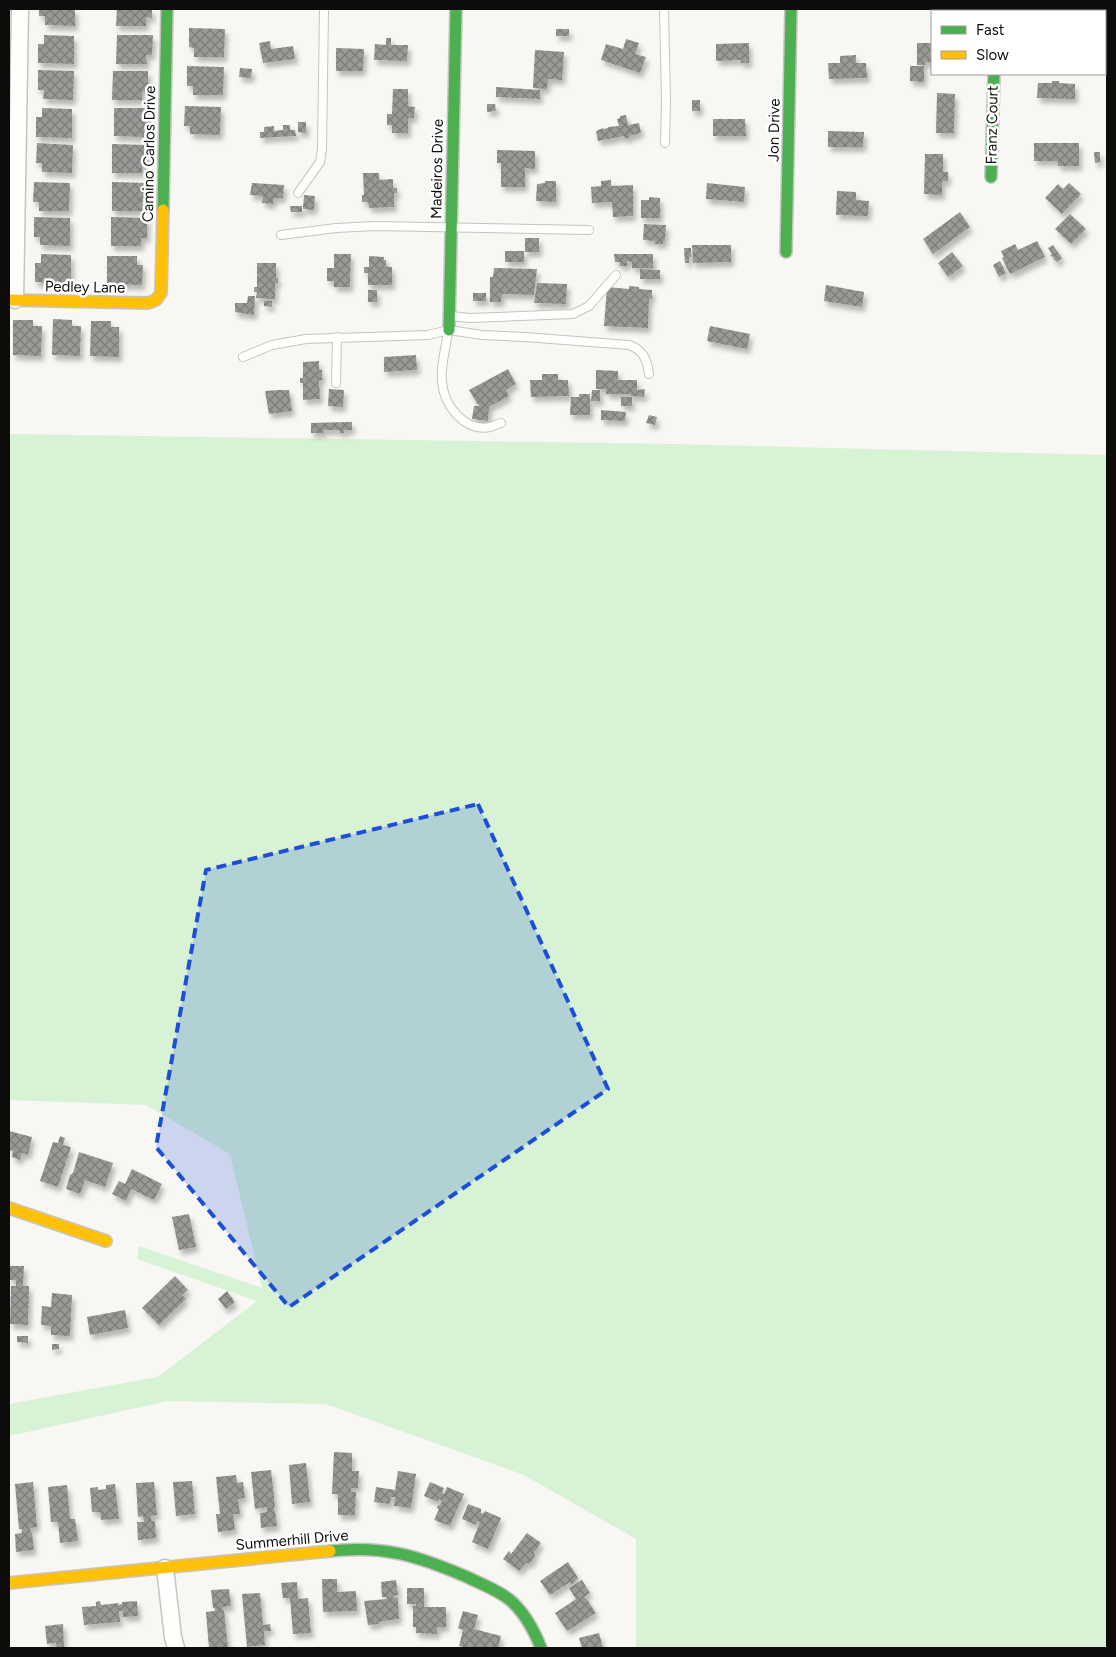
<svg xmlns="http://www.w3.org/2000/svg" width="1116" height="1657" font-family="Figtree,sans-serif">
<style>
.green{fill:#d7f2d5}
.building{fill:url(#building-cross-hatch);filter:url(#shadow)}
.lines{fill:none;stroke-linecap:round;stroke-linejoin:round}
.lane-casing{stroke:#c5c4c1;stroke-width:10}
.street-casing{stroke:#c5c4c1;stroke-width:19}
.fast-casing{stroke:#c5c4c1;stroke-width:14}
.slow-casing{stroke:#c5c4c1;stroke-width:14}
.lane{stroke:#fefefd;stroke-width:8}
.street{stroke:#fefefd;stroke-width:16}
.fast{stroke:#4caf50;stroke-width:11}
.slow{stroke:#ffc107;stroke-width:11}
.marked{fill:#1d4ed8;fill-opacity:0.2;stroke:#1d4ed8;stroke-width:4;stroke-dasharray:10 6;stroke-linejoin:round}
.labels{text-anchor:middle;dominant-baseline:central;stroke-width:5;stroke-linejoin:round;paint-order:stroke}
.street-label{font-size:15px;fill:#0d0c0b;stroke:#fff}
</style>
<defs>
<pattern id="building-cross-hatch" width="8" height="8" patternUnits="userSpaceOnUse" patternTransform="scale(1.25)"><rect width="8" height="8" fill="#9a9997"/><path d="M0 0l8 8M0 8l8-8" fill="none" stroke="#7c7b79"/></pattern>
<filter id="shadow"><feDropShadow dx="3" dy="5" stdDeviation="2.5" flood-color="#0004"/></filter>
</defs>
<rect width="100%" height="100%" fill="#f8f7f4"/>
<path class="green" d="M 9,434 L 672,444 L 1107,455 L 1107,1648 L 636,1648 L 636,1539 L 524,1475 L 326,1404 L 168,1401 L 9,1436 L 9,1404 L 158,1377 L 257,1301 L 137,1259 L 139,1246 L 262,1288 L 230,1154 L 146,1105 L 9,1100 Z"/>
<g class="building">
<path d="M 39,9 L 75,9 L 75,26 L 45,25 L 45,16 L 39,16 Z"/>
<path d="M 117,9 L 152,9 L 152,18 L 146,17 L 146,26 L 116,26 Z"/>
<path d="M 189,28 L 225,29 L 224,57 L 194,57 L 194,48 L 189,47 Z"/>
<rect x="556" y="29" width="13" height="7"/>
<path d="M 44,35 L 74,36 L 74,64 L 38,63 L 38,44 L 44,44 Z"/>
<path d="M 117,35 L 153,35 L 152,55 L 146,55 L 147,64 L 116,64 Z"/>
<path d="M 386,38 L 391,38 L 391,45 L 408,45 L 407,61 L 374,60 L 375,44 L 386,45 Z"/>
<path d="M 626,39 L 639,43 L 635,54 L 646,57 L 640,73 L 601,60 L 606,44 L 623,49 Z"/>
<path d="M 270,41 L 271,49 L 293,46 L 295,59 L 263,63 L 259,43 Z"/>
<path d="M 749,43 L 749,63 L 741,63 L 741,60 L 716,61 L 716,44 Z"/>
<path d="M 917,43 L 932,43 L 932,62 L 925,62 L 925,65 L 917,65 Z"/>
<path d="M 336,48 L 364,49 L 363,71 L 336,71 Z"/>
<path d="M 535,50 L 564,52 L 562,80 L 548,79 L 547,89 L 533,88 Z"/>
<path d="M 856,55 L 856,63 L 866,63 L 867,78 L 829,79 L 828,63 L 840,63 L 840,56 Z"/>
<path d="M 187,66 L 224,67 L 223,95 L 193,95 L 193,86 L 187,86 Z"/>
<path d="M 910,66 L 924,66 L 924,82 L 910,81 Z"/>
<path d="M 240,68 L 252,69 L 251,78 L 239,77 Z"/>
<path d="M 38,70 L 74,71 L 73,100 L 43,99 L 44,90 L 38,90 Z"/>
<path d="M 113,71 L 148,71 L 148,91 L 142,91 L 142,100 L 112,100 Z"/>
<path d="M 1052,81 L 1059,81 L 1059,83 L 1075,84 L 1075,99 L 1037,98 L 1038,83 L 1052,83 Z"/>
<path d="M 496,87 L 540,90 L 540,99 L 496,97 Z"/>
<path d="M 393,89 L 408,89 L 408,106 L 415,107 L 414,118 L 408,118 L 408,133 L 392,133 L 392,125 L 387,125 L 387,114 L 392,114 Z"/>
<path d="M 937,93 L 955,94 L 954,133 L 936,133 Z"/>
<rect x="692" y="100" width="8" height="11"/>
<path d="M 487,104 L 495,104 L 496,111 L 487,112 Z"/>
<path d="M 185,106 L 221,107 L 220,135 L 190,134 L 190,126 L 184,126 Z"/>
<path d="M 42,108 L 72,109 L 72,138 L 36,137 L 36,117 L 42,117 Z"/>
<path d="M 114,108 L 150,108 L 150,128 L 144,128 L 144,137 L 114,136 Z"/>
<path d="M 626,115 L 628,125 L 639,123 L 641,133 L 629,136 L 629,138 L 625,139 L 624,136 L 598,141 L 596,131 L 603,128 L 603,129 L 608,128 L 608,127 L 619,126 L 617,119 L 620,118 L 620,116 Z"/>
<path d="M 713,119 L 745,119 L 746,136 L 713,136 Z"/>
<path d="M 298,122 L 306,122 L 306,133 L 298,132 Z"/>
<path d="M 283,125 L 290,125 L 290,130 L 295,130 L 296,136 L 260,138 L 260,132 L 264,132 L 264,127 L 274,126 L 274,131 L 283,130 Z"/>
<path d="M 828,131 L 864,132 L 863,147 L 828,147 Z"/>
<path d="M 37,143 L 73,145 L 72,173 L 42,172 L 42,163 L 36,163 Z"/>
<path d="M 1034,143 L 1079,143 L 1079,166 L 1058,166 L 1058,161 L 1034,161 Z"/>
<path d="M 112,144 L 148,145 L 147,164 L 142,164 L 142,173 L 112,173 Z"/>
<path d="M 497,150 L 535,151 L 535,169 L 525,168 L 525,187 L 501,187 L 501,163 L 497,163 Z"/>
<path d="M 1094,152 L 1100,152 L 1100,162 L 1095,163 Z"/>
<path d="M 925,154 L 943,154 L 943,172 L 948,172 L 948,181 L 942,181 L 942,195 L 924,194 Z"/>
<path d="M 363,173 L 379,173 L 379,180 L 393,179 L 393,188 L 397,188 L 397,193 L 394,193 L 394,207 L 369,208 L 368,202 L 362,202 L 362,195 L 364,195 Z"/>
<path d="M 611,180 L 611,186 L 633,185 L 633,216 L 613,217 L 612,202 L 592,203 L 591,187 L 601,186 L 601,181 Z"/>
<path d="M 545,181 L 556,181 L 556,202 L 536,201 L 537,184 L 545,183 Z"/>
<path d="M 34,182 L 70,183 L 69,211 L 39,211 L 39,202 L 33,202 Z"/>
<path d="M 112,182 L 148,183 L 148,202 L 142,202 L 142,211 L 112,211 Z"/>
<path d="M 252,183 L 284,185 L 283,198 L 274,198 L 273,204 L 262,203 L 263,196 L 250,195 Z"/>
<path d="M 707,183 L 745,187 L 744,202 L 706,199 Z"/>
<path d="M 1069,183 L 1081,194 L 1062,214 L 1045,198 L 1058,184 L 1063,189 Z"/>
<path d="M 837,191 L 856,192 L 856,200 L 869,201 L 868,216 L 836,215 Z"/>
<path d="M 304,195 L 315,196 L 314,210 L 303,209 Z"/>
<path d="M 649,197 L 660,198 L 660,218 L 641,218 L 641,200 L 649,200 Z"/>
<path d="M 290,206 L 302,206 L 302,212 L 291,212 Z"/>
<path d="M 960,212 L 970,227 L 933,254 L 923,239 Z"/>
<path d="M 1070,214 L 1086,229 L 1071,244 L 1055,229 Z"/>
<path d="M 34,217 L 70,218 L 70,246 L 40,245 L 40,237 L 34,237 Z"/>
<path d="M 111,217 L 147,218 L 147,238 L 141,238 L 141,246 L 111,246 Z"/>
<path d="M 644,224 L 666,225 L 665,241 L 663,241 L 663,244 L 655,244 L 655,241 L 643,240 Z"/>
<rect x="525" y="238" width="14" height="14"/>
<path d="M 1037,241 L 1045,257 L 1010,274 L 1002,258 L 1004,257 L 1001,251 L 1015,244 L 1018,250 Z"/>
<path d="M 692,245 L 731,245 L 731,262 L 693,263 Z"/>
<path d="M 1053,245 L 1062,258 L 1057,262 L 1053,259 L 1054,258 L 1053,256 L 1052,257 L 1050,255 L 1052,254 L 1048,248 Z"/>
<path d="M 684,248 L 691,248 L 691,257 L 689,257 L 689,263 L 685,263 Z"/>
<rect x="505" y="251" width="19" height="11"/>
<path d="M 952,252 L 963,266 L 948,277 L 938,263 Z"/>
<path d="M 41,254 L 71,255 L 71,283 L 35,282 L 35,263 L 41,263 Z"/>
<path d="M 334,254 L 351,254 L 350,287 L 334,287 L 334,281 L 327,281 L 327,268 L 334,268 Z"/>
<path d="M 614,254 L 653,254 L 653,268 L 632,268 L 632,262 L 627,261 L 627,266 L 620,266 L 620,262 L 615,262 Z"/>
<path d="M 107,256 L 137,256 L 137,265 L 143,265 L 142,285 L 107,284 Z"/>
<path d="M 369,256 L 384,257 L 384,260 L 386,260 L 386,265 L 384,266 L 392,267 L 392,285 L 368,285 L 368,273 L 364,273 L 364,267 L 369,267 Z"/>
<path d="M 1000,261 L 1006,273 L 999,277 L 993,265 Z"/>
<path d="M 257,263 L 276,263 L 276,278 L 278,278 L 278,283 L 275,283 L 275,299 L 256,298 L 257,292 L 254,292 L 254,287 L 257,287 Z"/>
<path d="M 494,268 L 537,269 L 534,295 L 502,294 L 501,302 L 490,302 L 490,277 L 493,277 Z"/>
<path d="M 640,269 L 660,270 L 660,279 L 640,279 Z"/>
<path d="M 537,283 L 567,284 L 566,304 L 534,303 Z"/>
<path d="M 826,285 L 864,292 L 862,307 L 824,301 Z"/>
<path d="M 629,286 L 639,287 L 639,289 L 652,290 L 652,299 L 649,298 L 648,328 L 604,326 L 607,287 L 629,289 Z"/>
<rect x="368" y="290" width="9" height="12"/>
<rect x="473" y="293" width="13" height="8"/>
<path d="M 248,296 L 255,296 L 254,315 L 235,312 L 235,303 L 247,303 Z"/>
<path d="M 264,301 L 272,301 L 272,307 L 264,306 Z"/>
<path d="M 53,319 L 72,320 L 72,326 L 81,326 L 80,356 L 52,355 Z"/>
<path d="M 13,320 L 33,320 L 33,326 L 42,326 L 41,356 L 13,355 Z"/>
<path d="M 91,321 L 111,321 L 111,327 L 119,327 L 119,357 L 90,356 Z"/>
<path d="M 710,326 L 750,334 L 747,349 L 707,341 Z"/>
<path d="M 416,355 L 417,370 L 384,372 L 384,357 Z"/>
<path d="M 319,361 L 319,370 L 322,370 L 322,380 L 319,380 L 320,399 L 303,400 L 303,383 L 300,383 L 300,378 L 303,378 L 303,362 Z"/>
<path d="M 508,369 L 516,384 L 506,390 L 509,396 L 489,407 L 488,421 L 472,419 L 474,406 L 479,406 L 479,404 L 478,405 L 469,390 Z"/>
<path d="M 596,370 L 618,371 L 618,380 L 637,380 L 637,390 L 645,389 L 644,397 L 631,396 L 631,394 L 606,394 L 606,389 L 596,389 Z"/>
<path d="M 542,374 L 558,374 L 558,380 L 568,380 L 569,396 L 531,397 L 530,380 L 542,380 Z"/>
<path d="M 329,389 L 344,390 L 343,407 L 328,406 Z"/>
<path d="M 278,390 L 289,390 L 292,411 L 269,414 L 265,391 Z"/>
<path d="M 592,390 L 600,390 L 600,401 L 591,401 Z"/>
<path d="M 579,394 L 590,394 L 590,415 L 570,415 L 571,397 L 579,397 Z"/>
<rect x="621" y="397" width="11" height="9"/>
<path d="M 601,410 L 626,412 L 625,421 L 601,420 Z"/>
<path d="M 649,415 L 657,417 L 655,425 L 646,423 Z"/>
<path d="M 348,422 L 352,422 L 352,430 L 344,430 L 344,433 L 340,433 L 340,430 L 323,430 L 323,433 L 311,433 L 311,423 Z"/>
<path d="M 9,1131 L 32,1137 L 28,1155 L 22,1153 L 20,1160 L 12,1157 L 13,1151 L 9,1150 Z"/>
<path d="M 60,1136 L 65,1138 L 63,1145 L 71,1147 L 58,1187 L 40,1181 L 53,1142 L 58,1143 Z"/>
<path d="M 79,1152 L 113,1163 L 105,1187 L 85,1180 L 80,1194 L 66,1189 L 70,1175 L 73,1173 Z"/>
<path d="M 132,1169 L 162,1184 L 154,1200 L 131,1189 L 126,1201 L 112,1194 L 119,1181 L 125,1184 Z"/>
<path d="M 189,1214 L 196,1247 L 179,1250 L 172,1217 Z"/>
<path d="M 10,1266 L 24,1266 L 23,1286 L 29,1286 L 28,1325 L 10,1324 L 11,1286 L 16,1286 L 16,1280 L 9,1280 Z"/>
<path d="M 175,1276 L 188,1290 L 182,1295 L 186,1299 L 159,1325 L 142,1308 Z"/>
<path d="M 227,1291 L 235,1302 L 226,1309 L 218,1299 Z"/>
<path d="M 52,1293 L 72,1295 L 70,1336 L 51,1335 L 51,1326 L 41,1325 L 42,1306 L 51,1307 Z"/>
<path d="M 125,1310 L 128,1328 L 90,1335 L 87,1317 Z"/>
<path d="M 17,1336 L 28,1336 L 28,1343 L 17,1342 Z"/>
<path d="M 52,1344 L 59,1344 L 59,1349 L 52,1350 Z"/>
<path d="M 334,1452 L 352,1453 L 352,1471 L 359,1471 L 358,1488 L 351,1488 L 351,1492 L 356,1492 L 355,1515 L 338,1515 L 338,1494 L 332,1494 Z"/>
<path d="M 306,1463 L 310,1502 L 292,1504 L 289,1465 Z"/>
<path d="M 271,1470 L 275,1506 L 274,1507 L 274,1511 L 275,1511 L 277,1526 L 261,1528 L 260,1513 L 267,1512 L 267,1507 L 255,1509 L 251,1472 Z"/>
<path d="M 398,1471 L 416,1474 L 411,1508 L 394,1506 L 395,1497 L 391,1497 L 390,1504 L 374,1502 L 376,1487 L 395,1490 Z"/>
<path d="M 236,1475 L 237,1483 L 243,1482 L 245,1498 L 238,1499 L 240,1514 L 233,1514 L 235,1530 L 218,1532 L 216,1514 L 220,1514 L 216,1477 Z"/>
<path d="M 192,1481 L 195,1514 L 176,1516 L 173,1482 Z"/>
<path d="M 33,1482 L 37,1527 L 30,1528 L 31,1533 L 32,1533 L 34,1550 L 16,1552 L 15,1534 L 22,1533 L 22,1529 L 19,1529 L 15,1484 Z"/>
<path d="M 154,1482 L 157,1515 L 151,1516 L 151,1521 L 155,1521 L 156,1538 L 138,1540 L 137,1522 L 144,1522 L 143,1516 L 138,1517 L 136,1483 Z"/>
<path d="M 430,1482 L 444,1488 L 442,1493 L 444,1494 L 447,1487 L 464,1494 L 450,1526 L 434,1520 L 439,1509 L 437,1508 L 438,1505 L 440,1505 L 442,1501 L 439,1499 L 438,1502 L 424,1496 Z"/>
<path d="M 115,1484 L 119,1519 L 101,1520 L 100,1512 L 92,1512 L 90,1488 L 98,1487 L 98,1490 L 106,1489 L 106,1485 Z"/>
<path d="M 67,1485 L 70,1519 L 75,1519 L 78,1541 L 60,1543 L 58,1522 L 51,1522 L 48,1487 Z"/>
<path d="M 468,1504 L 481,1509 L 481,1513 L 483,1514 L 485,1511 L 501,1518 L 488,1549 L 472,1542 L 480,1522 L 477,1521 L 476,1525 L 462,1519 Z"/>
<path d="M 527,1533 L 541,1543 L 534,1553 L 535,1556 L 530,1563 L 526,1563 L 519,1571 L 503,1559 L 509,1551 L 511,1554 Z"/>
<path d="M 568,1562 L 578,1578 L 571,1585 L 570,1582 L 550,1595 L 540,1581 Z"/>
<path d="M 322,1579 L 337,1579 L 337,1592 L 356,1591 L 357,1611 L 323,1612 Z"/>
<path d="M 396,1580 L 398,1595 L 393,1596 L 393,1598 L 398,1598 L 399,1619 L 378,1622 L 379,1624 L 368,1625 L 364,1601 L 387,1599 L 387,1597 L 382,1597 L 381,1582 Z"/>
<path d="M 582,1580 L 590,1593 L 584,1597 L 586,1598 L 596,1613 L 567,1631 L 555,1613 L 576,1599 L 569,1588 Z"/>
<path d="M 297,1582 L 298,1599 L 308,1598 L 311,1633 L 293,1634 L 290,1598 L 283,1598 L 281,1583 Z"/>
<path d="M 407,1588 L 424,1588 L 424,1607 L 446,1607 L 446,1627 L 437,1627 L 437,1634 L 416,1633 L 416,1627 L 413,1627 L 413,1606 L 416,1606 L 416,1604 L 407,1604 Z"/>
<path d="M 229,1589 L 231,1606 L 222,1607 L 222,1610 L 224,1610 L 228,1648 L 209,1648 L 206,1612 L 215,1611 L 215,1608 L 213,1608 L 211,1590 Z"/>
<path d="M 260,1593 L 263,1625 L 270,1624 L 271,1631 L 264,1631 L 265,1645 L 247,1647 L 242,1594 Z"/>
<path d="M 100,1601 L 101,1605 L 119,1603 L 118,1605 L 122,1604 L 122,1602 L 137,1601 L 138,1616 L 123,1617 L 123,1611 L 119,1611 L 120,1622 L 84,1625 L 82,1607 L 96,1606 L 96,1602 Z"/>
<path d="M 463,1611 L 478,1615 L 474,1629 L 501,1636 L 498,1648 L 468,1648 L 459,1646 L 463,1630 L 458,1628 Z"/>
<path d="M 63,1624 L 64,1648 L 57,1648 L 56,1643 L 47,1644 L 45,1626 Z"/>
<path d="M 599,1633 L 603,1648 L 582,1648 L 579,1638 Z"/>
</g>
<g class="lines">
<defs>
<g id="lane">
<path d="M 664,9 L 666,101 L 665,143"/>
<path d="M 298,193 L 320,162 L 322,149 L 324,9"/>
<path d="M 281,235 L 336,228 L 375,226 L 589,230"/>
<path d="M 451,316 L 470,318 L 573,314 L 589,306 L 616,275"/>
<path d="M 448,332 C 446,348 440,366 442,382 C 444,405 464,432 490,427 C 494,426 497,424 501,423"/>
<path d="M 243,357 L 272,345 L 306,339 L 428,335 L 449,330 L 482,335 L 525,337 L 629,345 C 643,350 647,359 649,374"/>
<path d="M 336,383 L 337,337"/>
</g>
<g id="street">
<path d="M 986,9 L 995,9"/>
<path d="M 15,300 L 20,9"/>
<path d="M 165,1568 L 173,1637 L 176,1648"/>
</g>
<g id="fast">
<path d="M 991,177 L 994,74"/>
<path d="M 163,210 L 167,9"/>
<path d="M 786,252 L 791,9"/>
<path d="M 449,330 L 456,9"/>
<path d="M 330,1551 C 384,1545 418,1556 467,1577 C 481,1584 498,1590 510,1600 C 525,1613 534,1630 541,1648"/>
</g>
<g id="slow">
<path d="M 9,300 L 148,303 L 156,300 L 161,293 L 163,210"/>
<path d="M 9,1208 L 106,1241"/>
<path d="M 9,1583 L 330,1551"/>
</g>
</defs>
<use href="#lane" class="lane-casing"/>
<use href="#street" class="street-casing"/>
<use href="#fast" class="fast-casing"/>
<use href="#slow" class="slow-casing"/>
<use href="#lane" class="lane"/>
<use href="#street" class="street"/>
<use href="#fast" class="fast"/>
<use href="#slow" class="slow"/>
</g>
<path class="marked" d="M 478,804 L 608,1089 L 289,1307 L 156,1147 L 206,870 Z"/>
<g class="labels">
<g class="street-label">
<text transform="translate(992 125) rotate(-89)">Franz Court</text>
<text transform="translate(774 130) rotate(-89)">Jon Drive</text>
<text transform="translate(149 154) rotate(-89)">Camino Carlos Drive</text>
<text transform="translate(437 169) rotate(-89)">Madeiros Drive</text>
<text transform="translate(85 287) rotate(1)">Pedley Lane</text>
<text transform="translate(292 1540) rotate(-5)">Summerhill Drive</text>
</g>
</g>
<rect width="1116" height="1657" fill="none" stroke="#0d0c0b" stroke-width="20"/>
<rect x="931" y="10" width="175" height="65" fill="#ffffff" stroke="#9e9e9d"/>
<rect x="941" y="26" width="25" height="8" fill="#4caf50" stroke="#9e9e9d"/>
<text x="976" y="35" font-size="15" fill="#0d0c0b">Fast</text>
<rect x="941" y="51" width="25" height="8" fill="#ffc107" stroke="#9e9e9d"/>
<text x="976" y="60" font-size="15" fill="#0d0c0b">Slow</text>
</svg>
